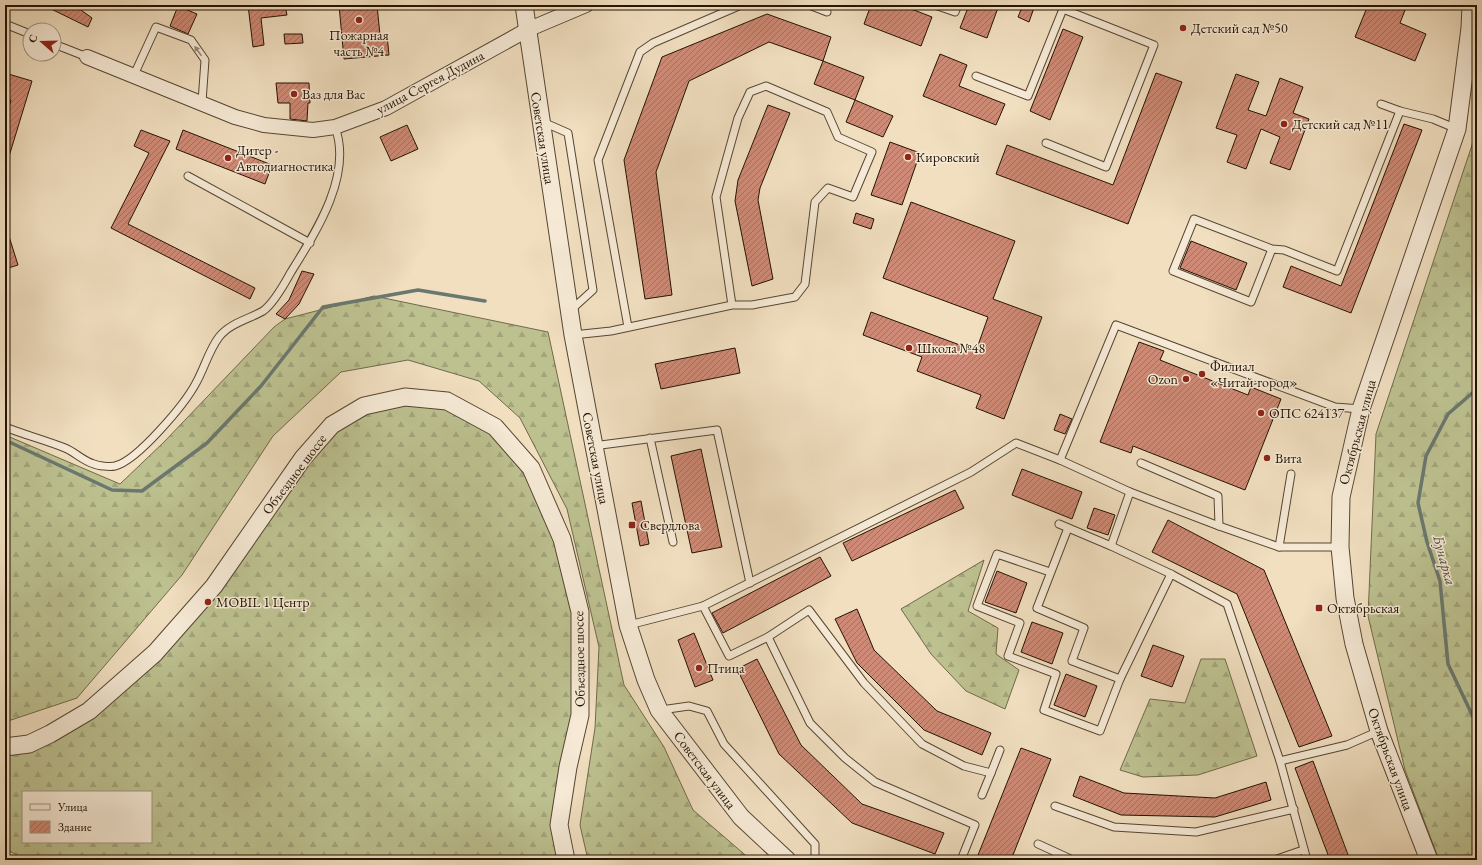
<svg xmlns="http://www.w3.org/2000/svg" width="1482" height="865" font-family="'EB Garamond',serif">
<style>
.forest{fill:url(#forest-firs);stroke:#706a4a;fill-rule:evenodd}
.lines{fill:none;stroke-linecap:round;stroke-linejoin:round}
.stream{stroke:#6b786f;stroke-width:3.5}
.building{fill:url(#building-hatch);stroke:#231303}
.service-casing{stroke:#564632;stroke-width:9}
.minor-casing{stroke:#564632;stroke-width:16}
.tertiary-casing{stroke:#564632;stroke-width:19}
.service{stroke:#f6ead6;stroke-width:7}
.minor{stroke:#f6ead6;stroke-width:14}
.tertiary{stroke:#f6ead6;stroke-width:17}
.oneway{fill:#978977}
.poi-dot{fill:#8f2418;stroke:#f6ead6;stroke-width:1.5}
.labels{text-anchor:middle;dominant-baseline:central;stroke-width:3;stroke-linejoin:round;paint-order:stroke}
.poi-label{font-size:14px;fill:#231303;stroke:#f6ead6;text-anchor:start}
.street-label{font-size:14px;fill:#231303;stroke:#f6ead6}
.water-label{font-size:15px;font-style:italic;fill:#4d4e42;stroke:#f6ead6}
</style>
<defs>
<pattern id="forest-firs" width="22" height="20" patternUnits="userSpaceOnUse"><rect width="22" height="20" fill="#bdc190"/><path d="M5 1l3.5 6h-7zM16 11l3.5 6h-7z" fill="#a2a57b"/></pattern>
<pattern id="building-hatch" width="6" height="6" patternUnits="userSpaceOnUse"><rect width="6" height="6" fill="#ce8a76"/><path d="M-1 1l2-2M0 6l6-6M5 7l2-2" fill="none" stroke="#a7705f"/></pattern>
</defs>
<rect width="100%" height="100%" fill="#f1dfc0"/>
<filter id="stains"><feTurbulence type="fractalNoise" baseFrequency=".005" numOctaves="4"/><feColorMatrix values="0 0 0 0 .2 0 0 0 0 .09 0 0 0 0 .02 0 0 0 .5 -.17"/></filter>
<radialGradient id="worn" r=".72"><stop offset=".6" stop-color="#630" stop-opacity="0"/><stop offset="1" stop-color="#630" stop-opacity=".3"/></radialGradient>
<g class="forest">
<path d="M 1477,118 L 1477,860 L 1439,860 L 1405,770 L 1368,616 L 1376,434 L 1473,142 Z"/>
<path d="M 374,296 L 548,332 L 624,685 L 664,747 L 693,810 L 751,860 L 588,860 L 580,825 L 595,728 L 599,647 L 567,509 L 520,418 L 479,381 L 408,360 L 341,372 L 273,436 L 182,575 L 77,698 L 5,722 L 5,435 L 120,484 L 164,442 L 274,327 L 285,319 Z"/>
<path d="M 404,402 L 444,404 L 489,429 L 528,470 L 557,538 L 576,607 L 576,711 L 561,860 L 27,860 L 5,849 L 5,753 L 11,753 L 157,657 L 335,427 L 365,410 ZM 23,792 L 151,792 L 151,842 L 23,842 Z"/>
<path d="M 984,560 L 968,611 L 998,628 L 996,654 L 1019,670 L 1005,709 L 966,691 L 931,654 L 901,609 Z"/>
<path d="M 1201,659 L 1225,659 L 1257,756 L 1198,775 L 1143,777 L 1120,770 L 1150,699 L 1185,703 Z"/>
</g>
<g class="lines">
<g class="stream">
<path d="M 1477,389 L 1448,414 L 1426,456 L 1418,503 L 1427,542 L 1440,581 L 1448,664 L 1475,721 L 1477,751"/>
<path d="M 5,440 L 112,490 L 142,491 L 207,443 L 261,386 L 323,307 L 418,290 L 485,301"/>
</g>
</g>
<g class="building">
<path d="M 43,5 L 85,5 L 81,10 L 92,18 L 88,27 Z"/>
<path d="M 248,5 L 285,5 L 287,15 L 261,18 L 264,45 L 253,47 Z"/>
<path d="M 339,5 L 377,5 L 380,35 L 387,35 L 389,55 L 344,59 Z"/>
<path d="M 871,5 L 901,5 L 932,17 L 921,46 L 864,24 Z"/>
<path d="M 969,5 L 999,5 L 987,38 L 960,28 Z"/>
<path d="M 1023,5 L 1035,5 L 1029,22 L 1018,17 Z"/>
<path d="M 1368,5 L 1407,5 L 1400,23 L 1426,34 L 1415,61 L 1355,37 Z"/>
<path d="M 178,6 L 197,14 L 188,34 L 170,26 Z"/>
<path d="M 767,14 L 831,37 L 823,61 L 769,42 L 689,81 L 656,172 L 672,295 L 645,299 L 624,160 L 662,57 Z"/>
<path d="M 1063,29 L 1083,37 L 1050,120 L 1030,111 Z"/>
<path d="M 284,34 L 302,34 L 303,43 L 285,44 Z"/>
<path d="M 940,54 L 967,65 L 959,86 L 1005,104 L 996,125 L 923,96 Z"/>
<path d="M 823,61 L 864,77 L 855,100 L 814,84 Z"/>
<path d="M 5,73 L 32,81 L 7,163 L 5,163 L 5,118 L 11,100 L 5,100 Z"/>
<path d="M 1156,73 L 1182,82 L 1128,224 L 996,174 L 1007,145 L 1113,185 Z"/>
<path d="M 1236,74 L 1259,82 L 1248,110 L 1266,116 L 1280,78 L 1303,87 L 1293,113 L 1309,119 L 1290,170 L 1270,163 L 1280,137 L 1261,129 L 1246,169 L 1227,162 L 1237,135 L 1216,128 Z"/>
<path d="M 276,83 L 309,83 L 310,103 L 308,103 L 307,121 L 290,119 L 290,103 L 278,103 Z"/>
<path d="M 855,100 L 893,116 L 883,137 L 846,122 Z"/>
<path d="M 768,105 L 790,113 L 760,188 L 758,200 L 773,279 L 752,286 L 735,201 L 738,180 Z"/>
<path d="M 1404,124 L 1422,130 L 1351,313 L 1283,287 L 1291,266 L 1341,286 Z"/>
<path d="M 407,125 L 418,149 L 391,161 L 380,137 Z"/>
<path d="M 141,130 L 170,141 L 128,224 L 255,288 L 250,299 L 111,228 L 149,153 L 134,146 Z"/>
<path d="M 183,130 L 272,165 L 265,184 L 176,149 Z"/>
<path d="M 890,142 L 920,153 L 902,205 L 871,195 Z"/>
<path d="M 911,202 L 1015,241 L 993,299 L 1042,317 L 1004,419 L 976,408 L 981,395 L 917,371 L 922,357 L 863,335 L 871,312 L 976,351 L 988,317 L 883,278 Z"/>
<path d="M 856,213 L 874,219 L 871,229 L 853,223 Z"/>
<path d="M 5,230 L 7,230 L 18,265 L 5,269 Z"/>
<path d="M 1191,241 L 1247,263 L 1236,290 L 1180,268 Z"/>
<path d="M 302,271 L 314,274 L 299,304 L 285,319 L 276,314 L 289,300 Z"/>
<path d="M 1139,342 L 1164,351 L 1160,360 L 1248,395 L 1251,387 L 1281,399 L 1245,490 L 1133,446 L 1131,453 L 1100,442 Z"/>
<path d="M 735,348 L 740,373 L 661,389 L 655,364 Z"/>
<path d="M 1060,414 L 1072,419 L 1065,434 L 1054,430 Z"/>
<path d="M 701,449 L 722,547 L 692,553 L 671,456 Z"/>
<path d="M 1022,469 L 1082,492 L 1072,519 L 1012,495 Z"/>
<path d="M 955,490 L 964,508 L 852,561 L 843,543 Z"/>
<path d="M 641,501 L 649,544 L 640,546 L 632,503 Z"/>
<path d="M 1094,508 L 1115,515 L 1108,535 L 1087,528 Z"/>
<path d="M 1168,520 L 1264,570 L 1332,736 L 1299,747 L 1237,594 L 1152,552 Z"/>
<path d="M 820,557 L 831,576 L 723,633 L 712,613 Z"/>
<path d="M 997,571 L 1027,583 L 1016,613 L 985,602 Z"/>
<path d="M 857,609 L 874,650 L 937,711 L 991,733 L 982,755 L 924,730 L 857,663 L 835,619 Z"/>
<path d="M 1032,622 L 1063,633 L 1052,664 L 1021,652 Z"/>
<path d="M 694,633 L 713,680 L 695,687 L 678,640 Z"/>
<path d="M 1153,645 L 1184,656 L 1172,687 L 1141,676 Z"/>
<path d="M 757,659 L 801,745 L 862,804 L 944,833 L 935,854 L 852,823 L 779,754 L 737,669 Z"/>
<path d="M 1066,674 L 1097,686 L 1085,717 L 1054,705 Z"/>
<path d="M 1021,748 L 1051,759 L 1011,860 L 976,860 Z"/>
<path d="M 1313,761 L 1350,860 L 1330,860 L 1295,768 Z"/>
<path d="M 1080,776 L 1124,793 L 1215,798 L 1266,782 L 1271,800 L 1215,817 L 1121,815 L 1073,796 Z"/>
</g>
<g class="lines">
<defs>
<g id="service">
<path d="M 809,5 L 827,12"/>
<path d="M 935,5 L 955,12 L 958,5"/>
<path d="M 5,24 L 30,34"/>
<path d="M 54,44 L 87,57"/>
<path d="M 134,75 L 156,27 L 191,40 L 205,60 L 202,102"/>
<path d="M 976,76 L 1028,96 L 1063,9 L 1061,5"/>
<path d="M 1381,104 L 1400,111"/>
<path d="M 543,122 L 568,133 L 593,290 L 571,310"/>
<path d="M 1046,143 L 1106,167 L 1154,45 L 1063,9"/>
<path d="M 188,176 L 310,243"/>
<path d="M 1272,249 L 1251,302 L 1173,271 L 1194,219 L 1272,249 L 1284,250 L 1337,271 L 1400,111 L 1433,119 L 1457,129"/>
<path d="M 628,327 L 598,160 L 640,52 L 653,43 L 741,5"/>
<path d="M 573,335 L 611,331 L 732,305 L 752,305 L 795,297 L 805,284 L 815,202 L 828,188 L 853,197 L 872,152 L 838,137 L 827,112 L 766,86 L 750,92 L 738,118 L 716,197 L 732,305"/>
<path d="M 5,427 C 25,435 45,440 65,448 C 75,452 83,461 94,464 C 98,466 110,467 115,466 C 137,461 185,404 196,383 C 204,369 209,350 219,337 C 230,323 249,319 263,311 C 273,304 285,283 291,272 C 316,232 353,175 335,127"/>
<path d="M 650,438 L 673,542"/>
<path d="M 593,446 L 717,430 L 750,583"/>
<path d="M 1060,460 L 1116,325 L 1335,407 L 1361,409"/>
<path d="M 1141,463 L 1218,496 L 1219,526"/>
<path d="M 1059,524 L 1111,546 L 1130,492"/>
<path d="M 1111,546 L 1171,574 L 1227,604 L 1280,761 L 1307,860"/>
<path d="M 1279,547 L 1291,474"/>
<path d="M 1050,572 L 997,554 L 977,606 L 1020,623 L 1008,656 L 1056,674 L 1044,710 L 1100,731 L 1120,679 L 1072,661 L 1084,628 L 1037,608 L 1068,528"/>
<path d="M 703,606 L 729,656 L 768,637 L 809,610 L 864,683 L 922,744 L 964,766 L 991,773 L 982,795"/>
<path d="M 629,625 L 703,606 L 971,472 L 1016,443 L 1060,460 L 1130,492 L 1219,526 L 1279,547 L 1340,547"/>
<path d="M 768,637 L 810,723 L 845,758 L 875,782 L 975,825 L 961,860"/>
<path d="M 1120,679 L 1171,574"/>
<path d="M 661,710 L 689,706 L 707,711 L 724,744 L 815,844 L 815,856 L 813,860"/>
<path d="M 1280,761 L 1347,745 L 1379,731"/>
<path d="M 991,773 L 1000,750"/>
<path d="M 1055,806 L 1114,827 L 1196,832 L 1294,809"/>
<path d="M 1038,844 L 1073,860"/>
<path d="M 1274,860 L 1303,850"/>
</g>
<path id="minor" d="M 87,57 L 235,117 L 264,125 L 313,130 L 335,127 L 386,108 L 527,30 L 586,5"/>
<g id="tertiary">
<path d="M 524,5 L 573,335 L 628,625 L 646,680 L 659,710 L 741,817 L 787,860"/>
<path d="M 5,747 L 29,744 L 50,734 L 89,711 L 155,653 L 214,586 L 303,458 L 332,425 L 364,406 L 405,397 L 447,401 L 495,427 L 531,468 L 562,539 L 580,612 L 580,715 L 568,767 L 559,825 L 566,860"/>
<path d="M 1429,860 L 1379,731 L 1354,644 L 1345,598 L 1340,547 L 1341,497 L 1361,409 L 1457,129 L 1470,28 L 1471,5"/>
</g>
</defs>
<use href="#service" class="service-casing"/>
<use href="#minor" class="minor-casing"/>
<use href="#tertiary" class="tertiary-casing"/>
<use href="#service" class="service"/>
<use href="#minor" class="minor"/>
<use href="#tertiary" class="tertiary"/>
</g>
<defs><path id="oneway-solid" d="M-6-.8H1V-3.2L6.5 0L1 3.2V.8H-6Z"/></defs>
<use class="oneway" href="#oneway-solid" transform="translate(198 51) rotate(-125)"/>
<g class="poi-dot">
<circle cx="359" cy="20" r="4"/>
<circle cx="1183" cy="28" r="4"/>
<circle cx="294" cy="94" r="4"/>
<circle cx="1284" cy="124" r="4"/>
<circle cx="908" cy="157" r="4"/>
<circle cx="228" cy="158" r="4"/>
<circle cx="909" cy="348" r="4"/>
<circle cx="1202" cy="374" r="4"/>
<circle cx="1186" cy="379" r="4"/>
<circle cx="1261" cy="413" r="4"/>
<circle cx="1267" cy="458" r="4"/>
<rect x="628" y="521" width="8" height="8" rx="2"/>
<circle cx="208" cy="602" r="4"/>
<rect x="1315" y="604" width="8" height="8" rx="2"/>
<circle cx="699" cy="668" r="4"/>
</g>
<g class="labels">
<g class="poi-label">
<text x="1191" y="28">Детский сад №50</text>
<text x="359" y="35" text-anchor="middle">Пожарная<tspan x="359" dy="16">часть №4</tspan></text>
<text x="302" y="94">Ваз для Вас</text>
<text x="1292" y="124">Детский сад №11</text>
<text x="236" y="150">Дитер -<tspan x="236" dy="16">Автодиагностика</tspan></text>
<text x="916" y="157">Кировский</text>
<text x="917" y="348">Школа №48</text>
<text x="1210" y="366">Филиал<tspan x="1210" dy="16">«Читай-город»</tspan></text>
<text x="1178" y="379" text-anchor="end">Ozon</text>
<text x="1269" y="413">ОПС 624137</text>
<text x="1275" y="458">Вита</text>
<text x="640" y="525">Свердлова</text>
<text x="216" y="602">MOBIL 1 Центр</text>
<text x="1327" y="608">Октябрьская</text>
<text x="707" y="668">Птица</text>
</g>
<g class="street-label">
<text transform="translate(430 82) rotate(-28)">улица Сергея Дудина</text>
<text transform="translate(543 138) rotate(81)">Советская улица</text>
<text transform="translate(1357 432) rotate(-75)">Октябрьская улица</text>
<text transform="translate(596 458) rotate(79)">Советская улица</text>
<text transform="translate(294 474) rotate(-53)">Объездное шоссе</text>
<text transform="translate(579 659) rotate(-91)">Объездное шоссе</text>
<text transform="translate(1391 759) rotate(70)">Октябрьская улица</text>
<text transform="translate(705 770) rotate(53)">Советская улица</text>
</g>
<g class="water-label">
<text transform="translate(1445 560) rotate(75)">Бунарка</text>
</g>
</g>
<rect width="1482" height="865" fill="none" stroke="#f1dfc0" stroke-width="20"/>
<rect x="6" y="6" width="1470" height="853" fill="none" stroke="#231303" stroke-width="2"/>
<rect x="10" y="10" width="1462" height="845" fill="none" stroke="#231303"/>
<rect x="22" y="791" width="130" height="52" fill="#f6ead6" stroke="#a29482"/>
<rect x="30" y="804" width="20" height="6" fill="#f6ead6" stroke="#a29482"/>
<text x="58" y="811" font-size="12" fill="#231303">Улица</text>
<rect x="30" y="821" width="20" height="12" fill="url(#building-hatch)" stroke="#a29482"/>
<text x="58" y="831" font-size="12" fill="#231303">Здание</text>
<g transform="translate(42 42) rotate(290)"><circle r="19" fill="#f6ead6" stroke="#a29482"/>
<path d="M0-3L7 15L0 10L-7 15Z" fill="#8f2418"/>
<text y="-6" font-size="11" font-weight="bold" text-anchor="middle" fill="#231303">С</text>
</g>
<rect width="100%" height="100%" filter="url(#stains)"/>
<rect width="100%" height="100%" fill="url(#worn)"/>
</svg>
